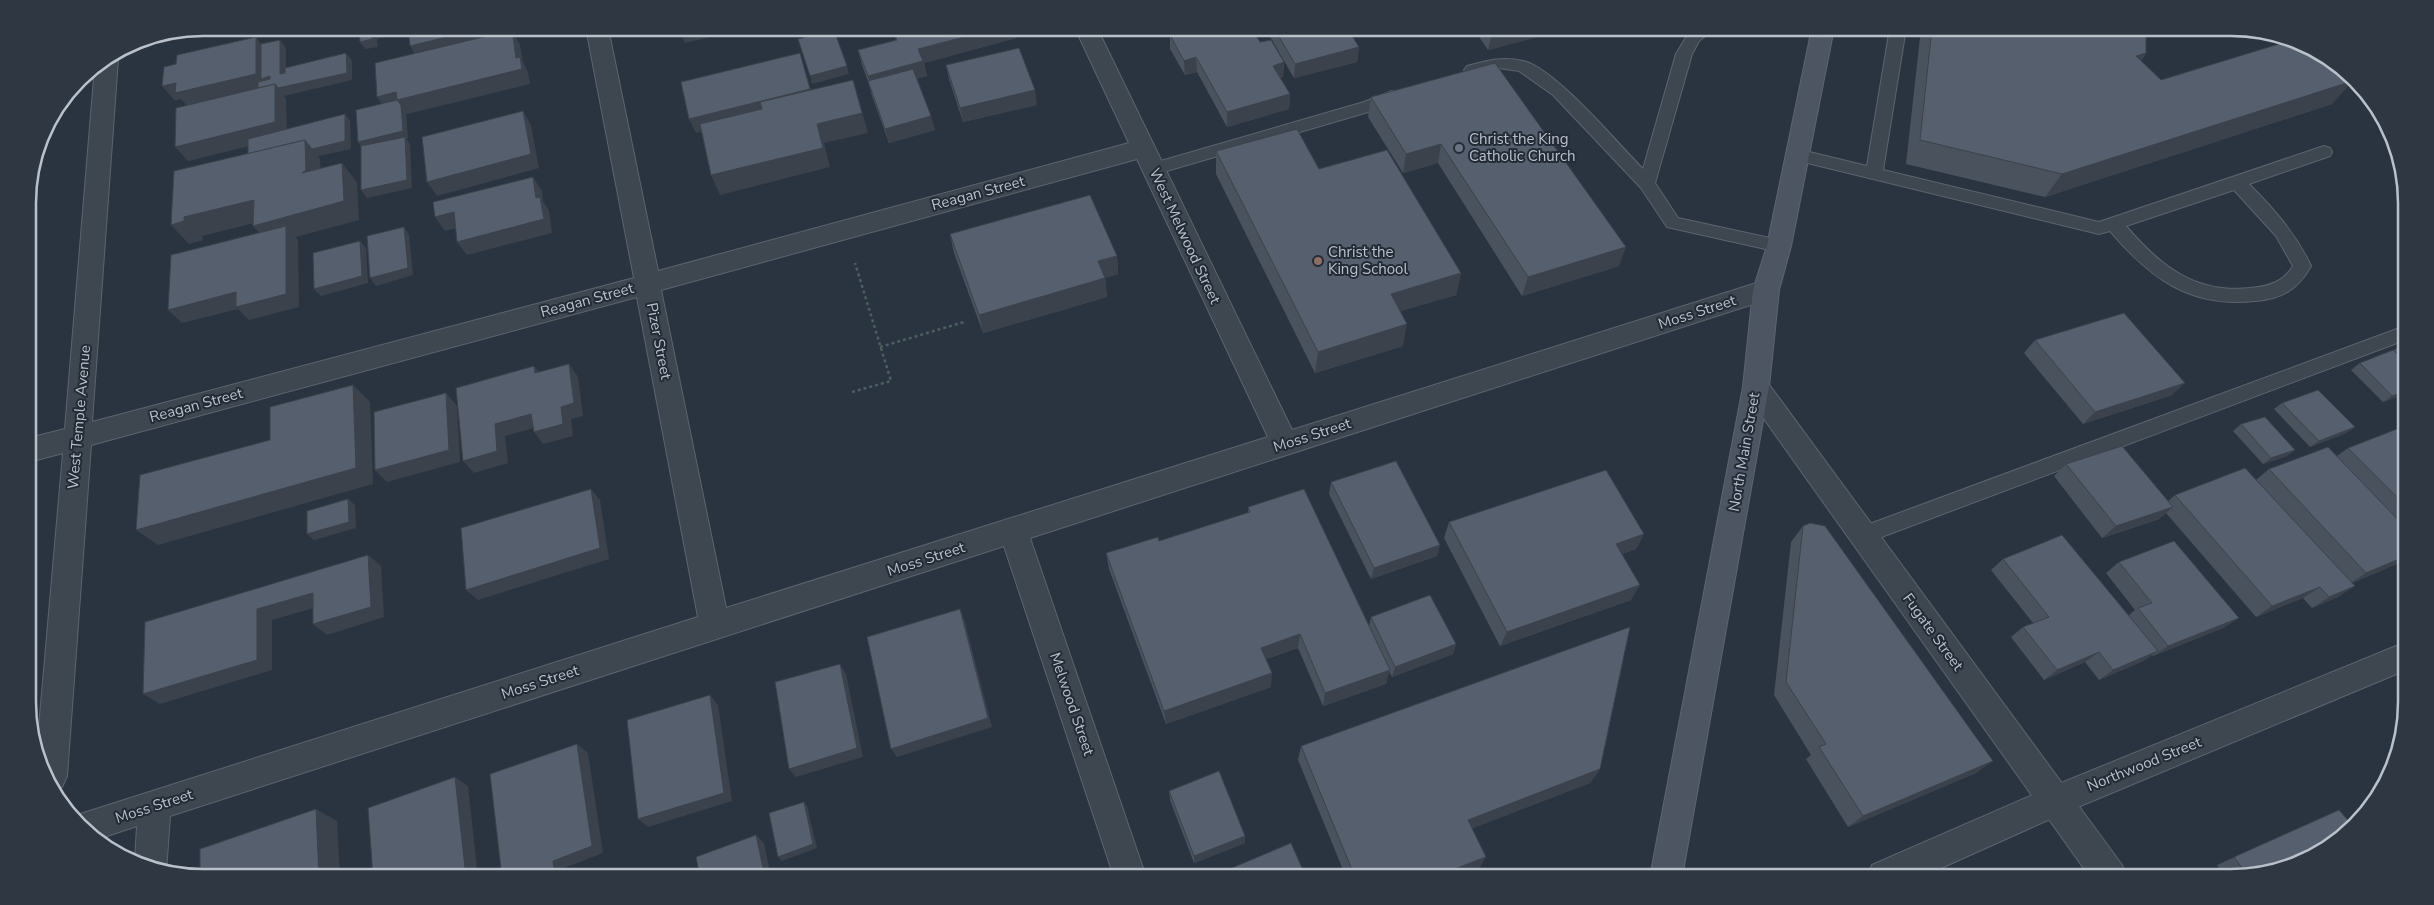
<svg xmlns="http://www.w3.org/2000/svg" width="2434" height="905" font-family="'Nunito Sans',sans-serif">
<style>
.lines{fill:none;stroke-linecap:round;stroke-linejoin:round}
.service-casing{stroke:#5c646e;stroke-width:2}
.minor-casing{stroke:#5c646e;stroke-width:2}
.tertiary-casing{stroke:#5c646e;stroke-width:2}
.secondary-casing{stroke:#5c646e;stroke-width:2}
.path{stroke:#4c5e60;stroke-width:2.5;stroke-dasharray:3 3;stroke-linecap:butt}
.service{fill:#3e4650;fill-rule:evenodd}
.minor{fill:#3e4650;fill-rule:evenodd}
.tertiary{fill:#3e4650;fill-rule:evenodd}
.secondary{fill:#4d5563;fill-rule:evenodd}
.wall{fill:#4a525e}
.shaded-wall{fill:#3c424c}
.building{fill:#565f6d;stroke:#3c424c}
.worship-dot{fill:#6b7280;stroke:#232b36;stroke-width:2}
.education-dot{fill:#8d6e63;stroke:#232b36;stroke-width:2}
.labels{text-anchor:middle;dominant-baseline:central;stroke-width:4;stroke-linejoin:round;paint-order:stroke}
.poi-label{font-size:15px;fill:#bbc1ca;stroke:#232b36;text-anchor:start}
.street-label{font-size:15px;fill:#bbc1ca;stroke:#232b36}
.rim{fill:none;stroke:#bbc1ca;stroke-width:2.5}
</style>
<rect width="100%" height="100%" fill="#2a3440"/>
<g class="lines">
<defs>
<g id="service">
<path d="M 1083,28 L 1112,28 L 1109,32 L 1088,37 L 1083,36 L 1080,32 Z"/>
<path d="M 1697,28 L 1715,28 L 1699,41 L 1692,54 L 1655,183 L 1678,218 L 1779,240 L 1785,241 L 1787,246 L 1785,251 L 1779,252 L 1667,227 L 1641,188 L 1553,95 L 1519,71 L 1499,68 L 1472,75 L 1467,74 L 1464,70 L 1467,66 C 1486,61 1503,56 1523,61 C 1554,67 1619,145 1643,169 L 1676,54 L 1688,34 Z"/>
<path d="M 1890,28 L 1906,28 L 1883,170 L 2099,222 L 2324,146 L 2330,148 L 2332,152 L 2330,156 L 2249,184 C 2274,209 2296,234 2311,266 C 2298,289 2282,299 2255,301 C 2190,308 2150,278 2110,231 L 2099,234 L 1791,159 L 1789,155 L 1791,151 L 1797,149 L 1867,166 ZM 2234,190 L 2276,236 L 2293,266 C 2283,282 2270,286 2251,288 C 2195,294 2160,266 2126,226 Z"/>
<path d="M 1392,91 L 1398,93 L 1400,97 L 1398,101 L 1375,110 L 1153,175 L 1147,173 L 1145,169 L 1147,165 L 1364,102 Z"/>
<path d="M 2405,326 L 2405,340 L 1863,544 L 1856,541 L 1853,535 L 1856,529 Z"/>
</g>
<g id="minor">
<path d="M 586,28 L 608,28 L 658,271 L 1129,143 L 1075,28 L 1097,28 L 1292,430 L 1766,280 L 1775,283 L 1779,290 L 1775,297 L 1030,538 L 1146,877 L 1114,877 L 1004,546 L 170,816 L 166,872 L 147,868 L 135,861 L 137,826 L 101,838 L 72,819 L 74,816 L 698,617 L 637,297 L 91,445 L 67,776 L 62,787 L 57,789 L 37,750 L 63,453 L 29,462 L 29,438 L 65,429 L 95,66 L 115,54 L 118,59 L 92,422 L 634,278 ZM 1137,159 L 1268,437 L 726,608 L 661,290 Z"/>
<path d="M 1756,376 L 1765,379 L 2122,865 L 2126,877 L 2090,877 L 1747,395 L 1743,387 L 1747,379 Z"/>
</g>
<path id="tertiary" d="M 2406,642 L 2406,670 L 2066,812 L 1921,877 L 1868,877 L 1872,865 L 2044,790 Z"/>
<path id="secondary" d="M 1812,28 L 1834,28 L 1791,246 L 1779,290 L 1769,387 L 1682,877 L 1650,877 L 1743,387 L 1753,290 L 1767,246 Z"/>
</defs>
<use href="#service" class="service-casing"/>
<use href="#minor" class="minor-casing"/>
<use href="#tertiary" class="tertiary-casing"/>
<use href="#secondary" class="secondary-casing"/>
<g class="path">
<path d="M 880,347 L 964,322"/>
<path d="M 852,392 L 891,381 L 855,263"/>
</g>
<use href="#service" class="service"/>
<use href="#minor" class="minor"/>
<use href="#tertiary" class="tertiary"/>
<use href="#secondary" class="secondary"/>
</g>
<g class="wall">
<path d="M 899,28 L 1014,28 L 1016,38 L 924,63 L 927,76 L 917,78 L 935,130 L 889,143 L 872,96 L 868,81 L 862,65 L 858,50 L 896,40 L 894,33 L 900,31 Z"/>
<path d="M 1265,28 L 1347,28 L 1359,47 L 1357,62 L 1294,78 Z"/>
<path d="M 1473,28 L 1571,28 L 1488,50 Z"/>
<path d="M 1921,28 L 2146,28 L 2146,53 L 2141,61 L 2161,80 L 2332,104 L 2045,197 L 1906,164 Z"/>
<path d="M 1170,35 L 1260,42 L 1284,62 L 1283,77 L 1280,78 L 1290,94 L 1289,109 L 1227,127 L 1197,72 L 1185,75 L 1170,49 Z"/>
<path d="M 1495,63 L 1619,266 L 1522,296 L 1438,163 L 1403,173 L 1368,117 L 1371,97 Z"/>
<path d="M 946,65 L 1037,105 L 963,122 L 949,79 Z"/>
<path d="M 1216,151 L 1319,169 L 1461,273 L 1456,295 L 1400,311 L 1403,346 L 1315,373 L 1216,174 Z"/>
<path d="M 950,234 L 1117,256 L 1118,274 L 1105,278 L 1107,297 L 983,333 L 954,253 Z"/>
<path d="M 2035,340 L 2172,395 L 2083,424 L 2024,353 Z"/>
<path d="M 2405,341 L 2406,394 L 2383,402 L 2351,370 L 2360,363 L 2393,351 Z"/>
<path d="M 2282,403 L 2355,427 L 2346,433 L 2310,447 L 2274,409 Z"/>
<path d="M 2241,424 L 2287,456 L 2263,464 L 2233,431 Z"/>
<path d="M 2406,425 L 2406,560 L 2352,583 L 2338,597 L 2312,608 L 2303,598 L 2256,617 L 2166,513 L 2159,519 L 2102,538 L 2054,476 L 2066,464 L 2168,501 L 2175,495 L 2256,480 L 2269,469 L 2337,456 L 2348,448 L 2398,430 Z"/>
<path d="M 1331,482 L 1437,556 L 1371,579 L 1329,494 Z"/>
<path d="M 1248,507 L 1369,626 L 1371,617 L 1456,644 L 1453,654 L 1392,677 L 1389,671 L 1386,684 L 1323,706 L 1298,648 L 1266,659 L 1271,687 L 1166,724 L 1109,569 L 1106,553 L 1159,541 L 1248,513 Z"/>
<path d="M 1449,522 L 1644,534 L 1636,549 L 1622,554 L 1631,600 L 1500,646 L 1444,538 Z"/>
<path d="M 1803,526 L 1976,773 L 1848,827 L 1806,759 L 1811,755 L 1774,695 L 1791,542 Z"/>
<path d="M 2003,559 L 2129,615 L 2135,610 L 2106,573 L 2119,562 L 2239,618 L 2223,628 L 2153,656 L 2152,655 L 2143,661 L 2099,680 L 2085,662 L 2044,680 L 2011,637 L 2023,627 L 2033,623 L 1991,570 Z"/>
<path d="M 1301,746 L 1600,769 L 1590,783 L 1472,828 L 1479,869 L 1457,877 L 1346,877 L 1298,760 Z"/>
<path d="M 2395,763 L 2389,773 L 2385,768 Z"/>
<path d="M 1169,791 L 1245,843 L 1194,863 L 1170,800 Z"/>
<path d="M 2339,810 L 2288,868 L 2242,877 L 2226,877 L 2217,865 Z"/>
<path d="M 1227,870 L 1306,877 L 1227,877 Z"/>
</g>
<g class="shaded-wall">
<path d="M 203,28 L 215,28 L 186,34 L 183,31 Z"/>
<path d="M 303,28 L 325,28 L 306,32 Z"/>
<path d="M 391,28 L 400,28 L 401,34 L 377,39 L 378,47 L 365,49 L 360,42 L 372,32 Z"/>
<path d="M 466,28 L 530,28 L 531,29 L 513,33 L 520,45 L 523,62 L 528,72 L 530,84 L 407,114 L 406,113 L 408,139 L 406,139 L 410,144 L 412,188 L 367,198 L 361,190 L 363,150 L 358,142 L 387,111 L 377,97 L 419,60 L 410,46 L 454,30 Z"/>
<path d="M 679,28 L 748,28 L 685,43 Z"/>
<path d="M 809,28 L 828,28 L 829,31 L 802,38 L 799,30 Z"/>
<path d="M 999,28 L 1014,28 L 1016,38 L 924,63 L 927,76 L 872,91 L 868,76 L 918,49 Z"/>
<path d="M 1502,28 L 1571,28 L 1488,50 L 1493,30 Z"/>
<path d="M 256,37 L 267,52 L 270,76 L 276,84 L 346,53 L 352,61 L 352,80 L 284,96 L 286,99 L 287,137 L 188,161 L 175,147 L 188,107 L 181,99 L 175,101 L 162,86 Z"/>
<path d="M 280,40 L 286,48 L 286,82 L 280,74 Z"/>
<path d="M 1359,47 L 1357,62 L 1294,78 L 1295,64 Z"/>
<path d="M 800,53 L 815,104 L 696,133 L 689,119 Z"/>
<path d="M 2146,53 L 2128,77 L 2136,56 Z"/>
<path d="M 1196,57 L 1197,72 L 1185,75 L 1184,61 Z"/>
<path d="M 1284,62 L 1283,77 L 1272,80 L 1273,66 Z"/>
<path d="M 847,66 L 849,74 L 812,84 L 810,76 Z"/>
<path d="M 853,80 L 868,133 L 824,143 L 830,167 L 720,195 L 711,175 L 817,124 Z"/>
<path d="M 2353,81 L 2332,104 L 2045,197 L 2062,174 Z"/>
<path d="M 1035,90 L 1037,105 L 963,122 L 960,108 Z"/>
<path d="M 1290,94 L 1289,109 L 1227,127 L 1227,112 Z"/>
<path d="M 523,111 L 531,125 L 539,168 L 437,196 L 427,182 Z"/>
<path d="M 345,114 L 350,121 L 351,149 L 318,156 L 320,159 L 322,189 L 302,173 L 305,140 Z"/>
<path d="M 931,116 L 935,130 L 889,143 L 885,129 Z"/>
<path d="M 1441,144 L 1438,163 L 1403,173 L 1406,154 Z"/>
<path d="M 342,163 L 357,182 L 359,220 L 296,237 L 298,240 L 299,307 L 249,320 L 238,309 L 182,323 L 168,310 L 270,244 L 253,226 Z"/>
<path d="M 533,177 L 542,191 L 543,201 L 549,211 L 552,233 L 467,255 L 457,242 L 536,198 Z"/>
<path d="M 254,200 L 270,219 L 202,236 L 203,240 L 189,244 L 171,225 L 184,217 Z"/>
<path d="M 454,212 L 464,226 L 445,231 L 435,217 Z"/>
<path d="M 404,227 L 409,235 L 413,275 L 376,286 L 370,278 Z"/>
<path d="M 360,241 L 366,248 L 368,283 L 321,296 L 314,289 Z"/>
<path d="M 1626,247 L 1619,266 L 1522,296 L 1528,277 Z"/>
<path d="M 1117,256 L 1118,274 L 1100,279 L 1098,261 Z"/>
<path d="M 1461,273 L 1456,295 L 1387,315 L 1391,294 Z"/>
<path d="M 1105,278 L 1107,297 L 983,333 L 979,315 Z"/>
<path d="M 1407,324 L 1403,346 L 1315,373 L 1318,352 Z"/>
<path d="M 569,364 L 578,377 L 583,416 L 571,419 L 573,436 L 543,444 L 534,432 L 561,407 Z"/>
<path d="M 534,366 L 544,379 L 535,373 Z"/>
<path d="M 2185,383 L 2172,395 L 2083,424 L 2095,412 Z"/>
<path d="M 353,385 L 370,402 L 373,484 L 158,545 L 136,530 Z"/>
<path d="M 2406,391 L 2406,394 L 2383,402 L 2392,396 Z"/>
<path d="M 446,393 L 457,406 L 460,462 L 387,482 L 375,470 Z"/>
<path d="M 531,414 L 541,426 L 505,436 L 508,463 L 474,473 L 463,461 L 495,424 Z"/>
<path d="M 2355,427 L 2346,433 L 2310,447 L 2319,441 Z"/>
<path d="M 2295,450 L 2287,456 L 2263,464 L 2271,458 Z"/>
<path d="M 591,489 L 600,500 L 609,559 L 478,600 L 466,590 Z"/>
<path d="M 348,499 L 355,505 L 356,528 L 314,540 L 307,534 Z"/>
<path d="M 2173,507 L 2159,519 L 2102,538 L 2116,526 Z"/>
<path d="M 1644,534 L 1636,549 L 1608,559 L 1616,544 Z"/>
<path d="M 1440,545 L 1437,556 L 1371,579 L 1374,568 Z"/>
<path d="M 368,555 L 381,566 L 384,617 L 327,635 L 313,624 Z"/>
<path d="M 2406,556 L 2406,560 L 2349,584 L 2366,573 Z"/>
<path d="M 1640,585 L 1631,600 L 1500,646 L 1507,632 Z"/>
<path d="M 2355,586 L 2338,597 L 2312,608 L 2329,597 Z"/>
<path d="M 2320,587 L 2303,598 L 2256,617 L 2272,606 Z"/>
<path d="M 313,593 L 327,604 L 272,620 L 272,670 L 160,704 L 143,694 L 257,609 Z"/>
<path d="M 960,609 L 964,619 L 992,727 L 897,757 L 891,749 Z"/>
<path d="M 2239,618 L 2223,628 L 2153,656 L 2168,646 Z"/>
<path d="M 1300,634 L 1298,648 L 1260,661 L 1261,648 Z"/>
<path d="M 1456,644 L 1453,654 L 1392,677 L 1395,667 Z"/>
<path d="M 2158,651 L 2143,661 L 2099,680 L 2113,670 Z"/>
<path d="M 2099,652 L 2085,662 L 2044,680 L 2057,670 Z"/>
<path d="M 840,664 L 846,674 L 863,757 L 796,777 L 789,769 Z"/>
<path d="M 1390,670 L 1386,684 L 1323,706 L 1325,693 Z"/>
<path d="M 1272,673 L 1271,687 L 1166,724 L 1164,711 Z"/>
<path d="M 710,695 L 718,705 L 732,801 L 648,827 L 638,819 Z"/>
<path d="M 577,744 L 588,753 L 603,853 L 564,868 L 566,877 L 555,877 L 553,861 Z"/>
<path d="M 1993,761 L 1976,773 L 1848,827 L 1863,816 Z"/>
<path d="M 1600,769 L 1590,783 L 1461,833 L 1468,820 Z"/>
<path d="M 455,777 L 468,786 L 478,877 L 466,877 Z"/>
<path d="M 804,802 L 807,806 L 817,848 L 782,861 L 778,857 Z"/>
<path d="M 316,809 L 337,821 L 340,877 L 319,877 Z"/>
<path d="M 756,835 L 764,843 L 771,877 L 765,877 Z"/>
<path d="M 1245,836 L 1245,843 L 1194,863 L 1194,856 Z"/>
<path d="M 1486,857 L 1479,869 L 1457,877 L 1433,877 Z"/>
</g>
<g class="building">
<path d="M 359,28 L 391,28 L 372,32 L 372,39 L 360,42 Z"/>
<path d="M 408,28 L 466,28 L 454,30 L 455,35 L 410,46 Z"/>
<path d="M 798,28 L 809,28 L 799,30 Z"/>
<path d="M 901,28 L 999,28 L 918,49 L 923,61 L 868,76 L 858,50 L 897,40 L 894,33 L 902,31 Z"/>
<path d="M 1196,28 L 1251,28 L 1260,42 L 1271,40 L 1284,62 L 1273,66 L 1290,94 L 1227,112 L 1196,57 L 1184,61 L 1170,35 Z"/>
<path d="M 1274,28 L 1347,28 L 1359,47 L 1295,64 Z"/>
<path d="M 1491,28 L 1502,28 L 1493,30 Z"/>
<path d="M 1932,28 L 2146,28 L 2146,53 L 2136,56 L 2161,80 L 2292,40 L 2353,81 L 2062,174 L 1920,140 Z"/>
<path d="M 512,30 L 516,58 L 520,57 L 522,69 L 397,100 L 396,92 L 377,97 L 375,63 Z"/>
<path d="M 834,30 L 847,66 L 810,76 L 798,39 Z"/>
<path d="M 256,37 L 256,74 L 175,93 L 176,83 L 162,86 L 164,67 L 176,64 L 177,55 Z"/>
<path d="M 280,40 L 280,74 L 285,73 L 285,68 L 346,53 L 347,73 L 278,88 L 275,84 L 258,88 L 258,82 L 270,79 L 270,76 L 261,79 L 261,44 Z"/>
<path d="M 1019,48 L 1035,90 L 960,108 L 946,65 Z"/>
<path d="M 800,53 L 810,89 L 689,119 L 681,82 Z"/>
<path d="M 1495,63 L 1626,247 L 1528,277 L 1441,144 L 1406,154 L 1371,97 Z"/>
<path d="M 913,69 L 931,116 L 885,129 L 868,81 Z"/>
<path d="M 853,80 L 862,113 L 817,124 L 823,148 L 711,175 L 700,124 L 762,109 L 760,102 Z"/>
<path d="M 275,84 L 275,122 L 175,147 L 176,108 Z"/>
<path d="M 397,100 L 401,105 L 403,131 L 358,142 L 356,110 Z"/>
<path d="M 523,111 L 531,154 L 427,182 L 422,137 Z"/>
<path d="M 345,114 L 345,141 L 312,149 L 305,140 L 248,154 L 248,139 Z"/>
<path d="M 1297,129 L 1319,169 L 1387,150 L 1461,273 L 1391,294 L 1407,324 L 1318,352 L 1216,151 Z"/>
<path d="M 405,137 L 407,180 L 361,190 L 361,146 Z"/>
<path d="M 305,140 L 306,170 L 302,173 L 342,163 L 344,201 L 253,226 L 254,200 L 184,217 L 184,221 L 171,225 L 174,171 Z"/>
<path d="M 533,177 L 536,198 L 540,197 L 544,219 L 457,242 L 454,212 L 435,217 L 433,202 Z"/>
<path d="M 1090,195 L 1117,256 L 1098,261 L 1105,278 L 979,315 L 950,234 Z"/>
<path d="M 286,226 L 286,294 L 236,307 L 236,292 L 168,310 L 171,255 Z"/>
<path d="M 404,227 L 408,268 L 370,278 L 367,236 Z"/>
<path d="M 360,241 L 362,276 L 314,289 L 313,253 Z"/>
<path d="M 2124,313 L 2185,383 L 2095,412 L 2035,340 Z"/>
<path d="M 2393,350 L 2406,363 L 2406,391 L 2392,396 L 2360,363 Z"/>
<path d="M 569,364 L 574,403 L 561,407 L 563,424 L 534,432 L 531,414 L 495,424 L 497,451 L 463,461 L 456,388 L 534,366 L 535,373 Z"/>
<path d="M 353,385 L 356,468 L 136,530 L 140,475 L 270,440 L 270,407 Z"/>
<path d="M 2318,390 L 2355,427 L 2319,441 L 2282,403 Z"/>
<path d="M 446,393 L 449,450 L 375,470 L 374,412 Z"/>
<path d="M 2265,417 L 2295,450 L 2271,458 L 2241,424 Z"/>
<path d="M 2397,429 L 2406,438 L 2406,506 L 2348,448 Z"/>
<path d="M 2122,446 L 2173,507 L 2116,526 L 2066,464 Z"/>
<path d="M 2328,447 L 2406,528 L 2406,556 L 2366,573 L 2269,469 Z"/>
<path d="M 1396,461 L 1440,545 L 1374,568 L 1331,482 Z"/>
<path d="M 2245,468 L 2355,586 L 2329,597 L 2320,587 L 2272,606 L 2175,495 Z"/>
<path d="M 1606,470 L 1644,534 L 1616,544 L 1640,585 L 1507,632 L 1449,522 Z"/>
<path d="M 591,489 L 600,548 L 466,590 L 461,528 Z"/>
<path d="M 1304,489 L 1390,670 L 1325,693 L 1300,634 L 1261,648 L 1272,673 L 1164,711 L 1106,553 L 1158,537 L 1159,541 L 1250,512 L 1248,507 Z"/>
<path d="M 348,499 L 349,522 L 307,534 L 307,511 Z"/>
<path d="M 1810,523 L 1825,526 L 1993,761 L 1863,816 L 1819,747 L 1826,744 L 1786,682 L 1803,526 Z"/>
<path d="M 2062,535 L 2158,651 L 2113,670 L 2099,652 L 2057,670 L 2023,627 L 2049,617 L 2003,559 Z"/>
<path d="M 2174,541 L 2239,618 L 2168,646 L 2138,608 L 2152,603 L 2119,562 Z"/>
<path d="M 368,555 L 371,607 L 313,624 L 313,593 L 257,609 L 257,660 L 143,694 L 145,622 Z"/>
<path d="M 1430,595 L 1456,644 L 1395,667 L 1371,617 Z"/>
<path d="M 960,609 L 988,718 L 891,749 L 867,637 Z"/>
<path d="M 1630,627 L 1600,769 L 1468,820 L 1486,857 L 1433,877 L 1355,877 L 1301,746 Z"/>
<path d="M 840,664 L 857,748 L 789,769 L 775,682 Z"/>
<path d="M 710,695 L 724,793 L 638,819 L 627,720 Z"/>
<path d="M 577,744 L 592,846 L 553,861 L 555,877 L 502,877 L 490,774 Z"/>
<path d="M 1219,771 L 1245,836 L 1194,856 L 1169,791 Z"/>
<path d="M 455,777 L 466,877 L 373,877 L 368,808 Z"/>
<path d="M 804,802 L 813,844 L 778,857 L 769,813 Z"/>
<path d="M 316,809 L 319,877 L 200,877 L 200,849 Z"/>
<path d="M 2339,810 L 2353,826 L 2338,841 L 2288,868 L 2248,876 L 2234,857 Z"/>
<path d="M 756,835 L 765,877 L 700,877 L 696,857 Z"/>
<path d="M 1291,843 L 1306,877 L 1230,877 L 1227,870 Z"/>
<path d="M 991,873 L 992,877 L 975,877 Z"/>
</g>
<circle class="worship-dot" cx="1459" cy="148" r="5"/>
<circle class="education-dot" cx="1318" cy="261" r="5"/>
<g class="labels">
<g class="poi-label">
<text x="1469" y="139">Christ the King<tspan x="1469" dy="17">Catholic Church</tspan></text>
<text x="1328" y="252">Christ the<tspan x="1328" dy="17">King School</tspan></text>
</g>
<g class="street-label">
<text transform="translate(978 193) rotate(-15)">Reagan Street</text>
<text transform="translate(1185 236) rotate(65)">West Melwood Street</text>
<text transform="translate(587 300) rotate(-15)">Reagan Street</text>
<text transform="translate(1697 312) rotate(-18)">Moss Street</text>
<text transform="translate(659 341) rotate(79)">Pizer Street</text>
<text transform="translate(196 405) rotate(-15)">Reagan Street</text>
<text transform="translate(79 417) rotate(-85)">West Temple Avenue</text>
<text transform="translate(1312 435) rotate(-18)">Moss Street</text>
<text transform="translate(1744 452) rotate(-80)">North Main Street</text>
<text transform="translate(926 559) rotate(-18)">Moss Street</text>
<text transform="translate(1933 632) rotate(54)">Fugate Street</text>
<text transform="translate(540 682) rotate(-18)">Moss Street</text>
<text transform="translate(1072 704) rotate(71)">Melwood Street</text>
<text transform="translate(2144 764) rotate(-22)">Northwood Street</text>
<text transform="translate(154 806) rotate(-18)">Moss Street</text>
</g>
</g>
<path d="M0 0H2434V905H0ZM203 36H2231A167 167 0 0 1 2398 203V702A167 167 0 0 1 2231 869H203A167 167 0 0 1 36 702V203A167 167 0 0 1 203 36Z" fill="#2f3742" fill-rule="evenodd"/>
<path class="rim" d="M203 36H2231A167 167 0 0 1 2398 203V702A167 167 0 0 1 2231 869H203A167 167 0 0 1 36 702V203A167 167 0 0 1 203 36Z"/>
</svg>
